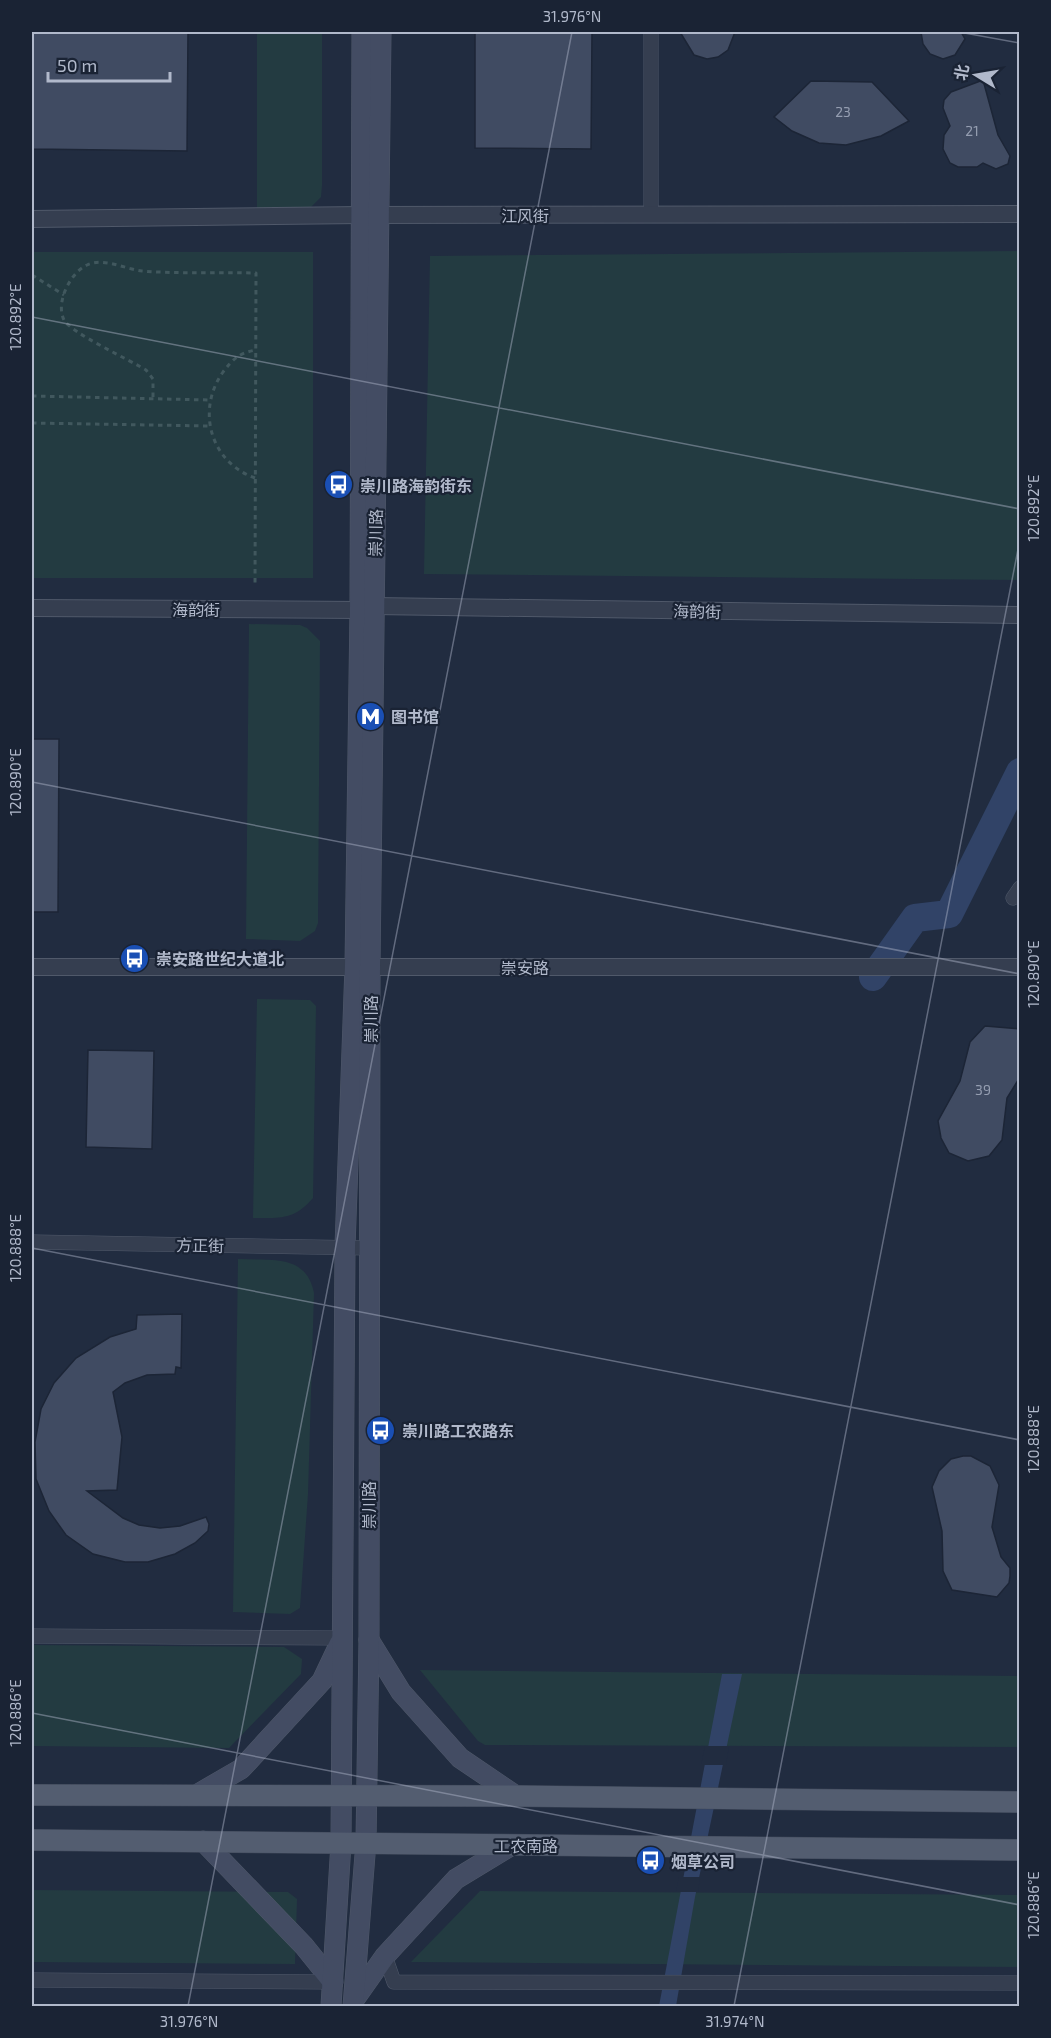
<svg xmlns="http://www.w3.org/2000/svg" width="1051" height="2038" font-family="'Exo 2','Noto Sans SC',sans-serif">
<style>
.green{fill:#233b41}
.water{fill:#314367}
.pier{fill:#212c40}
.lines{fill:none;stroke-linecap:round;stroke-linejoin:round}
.river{stroke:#314367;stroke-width:28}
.building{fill:#404b62;stroke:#1c2536;stroke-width:1.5}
.minor-casing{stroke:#50596a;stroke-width:15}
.tertiary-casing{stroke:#50596a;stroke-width:18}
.secondary-casing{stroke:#50596a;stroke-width:21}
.primary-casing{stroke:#3e4758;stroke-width:22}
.path{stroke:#41585e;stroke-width:3;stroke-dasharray:4.5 4.5;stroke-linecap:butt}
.minor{stroke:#353e50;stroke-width:14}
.tertiary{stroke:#353e50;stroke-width:16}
.secondary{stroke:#434c63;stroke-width:20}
.primary{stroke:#535d70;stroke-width:21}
.ticks{fill:none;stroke:#b1b9cb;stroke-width:1.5;stroke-opacity:0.45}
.labels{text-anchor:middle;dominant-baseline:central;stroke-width:4.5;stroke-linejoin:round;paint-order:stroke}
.number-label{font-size:14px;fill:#959eb1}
.street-label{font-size:16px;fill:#b1b9cb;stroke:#1a2334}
.poi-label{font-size:16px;font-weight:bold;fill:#b1b9cb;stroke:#1a2334;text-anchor:start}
.neatline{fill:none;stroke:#b1b9cb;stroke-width:2}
.ticks-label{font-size:15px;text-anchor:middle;fill:#b1b9cb}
</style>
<rect width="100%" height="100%" fill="#212c40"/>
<g class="green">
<path d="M 257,32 L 322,32 L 322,185 L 321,197 L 310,208 L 257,209 Z"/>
<path d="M 1019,251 L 1019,580 L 424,574 L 430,256 Z"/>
<rect x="32" y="252" width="281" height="326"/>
<path d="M 249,624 L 300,625 L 307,628 L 320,641 L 318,923 L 315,931 L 300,941 L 246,939 Z"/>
<path d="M 257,999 L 310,1000 L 316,1006 L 313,1198 C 294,1220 281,1218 253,1218 Z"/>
<path d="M 238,1259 C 271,1261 306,1253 314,1293 L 308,1494 L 300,1608 L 290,1614 L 233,1612 Z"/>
<path d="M 32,1645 L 284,1647 L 302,1659 L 301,1674 L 229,1748 L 32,1746 Z"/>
<path d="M 420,1670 L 1019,1676 L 1019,1747 L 485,1745 L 478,1741 Z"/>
<path d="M 32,1890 L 288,1892 L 297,1899 L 295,1964 L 32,1962 Z"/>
<path d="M 480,1891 L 1019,1895 L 1019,1967 L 411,1962 Z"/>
</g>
<path class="water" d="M 722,1674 L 742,1674 L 695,1897 L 676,2006 L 659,2006 Z"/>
<g class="pier">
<path d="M 705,1746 L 729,1746 L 726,1765 L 701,1765 Z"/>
<path d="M 679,1877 L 700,1877 L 698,1892 L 676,1892 Z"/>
</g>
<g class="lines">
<path class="river" d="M 873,977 L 915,918 L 949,914 L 1020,772"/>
</g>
<g class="building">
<path d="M 32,32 L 188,32 L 187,151 L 32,149 Z"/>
<path d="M 475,32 L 592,32 L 591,149 L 475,148 Z"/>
<path d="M 680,32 L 735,32 L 728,50 L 718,57 L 707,59 L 694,55 Z"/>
<path d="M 921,32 L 961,32 L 965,39 L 955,55 L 943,59 L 930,54 L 923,44 Z"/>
<path d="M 983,80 L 998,135 L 1010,156 L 1008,164 L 996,169 L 983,163 L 977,167 L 958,167 L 950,163 L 943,149 L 944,135 L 950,126 L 943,108 L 944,100 L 951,92 Z"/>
<path d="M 811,81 L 872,82 L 909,121 L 881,136 L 846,145 L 819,143 L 792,131 L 774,117 Z"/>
<path d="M 32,739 L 59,739 L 58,912 L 32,912 Z"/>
<path d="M 985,1026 L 1020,1029 L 1020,1077 L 1007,1098 L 1002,1140 L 989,1156 L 968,1161 L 949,1153 L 941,1138 L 938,1121 L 960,1081 L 970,1042 Z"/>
<path d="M 88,1050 L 154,1051 L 152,1149 L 86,1147 Z"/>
<path d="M 182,1314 L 181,1368 L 176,1367 L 175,1374 L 147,1375 L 125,1383 L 113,1392 L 122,1437 L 117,1490 L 87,1491 L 123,1518 L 139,1525 L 160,1528 L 180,1526 L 206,1517 L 209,1524 L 208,1531 L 195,1543 L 175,1554 L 148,1562 L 125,1562 L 93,1554 L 66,1535 L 49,1511 L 36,1479 L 35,1442 L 41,1409 L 54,1383 L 76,1358 L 110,1337 L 136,1329 L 137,1315 Z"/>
<path d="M 963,1456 L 971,1456 L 990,1466 L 999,1485 L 992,1527 L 1001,1557 L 1010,1568 L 1010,1576 L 1009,1583 L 997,1597 L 952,1590 L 943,1571 L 942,1531 L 932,1487 L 939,1471 L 951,1459 Z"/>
</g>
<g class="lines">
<defs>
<g id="minor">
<path d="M 651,32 L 651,215"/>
<path d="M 1013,898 L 1020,888"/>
<path d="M 32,1242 L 369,1248"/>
<path d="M 32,1636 L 343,1638"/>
<path d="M 385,1956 L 394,1982 L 1020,1983"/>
<path d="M 32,1980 L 333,1982"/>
</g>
<g id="tertiary">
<path d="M 32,219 L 361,215 L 1020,214"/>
<path d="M 374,606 L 1020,615"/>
<path d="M 32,608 L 360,610"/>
<path d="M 32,967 L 1020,967"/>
</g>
<g id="secondary">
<path d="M 369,1640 L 401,1692 L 460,1758 L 516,1796"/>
<path d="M 198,1794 L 241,1769 L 322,1681 L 340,1643"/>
<path d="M 203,1841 L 304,1946 L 333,1982"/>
<path d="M 354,2000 L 385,1956 L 456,1879 L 512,1845"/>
<path d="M 331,2006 L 341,1843 L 345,1247 L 355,966 L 360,610 L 362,32"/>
<path d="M 353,2006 L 366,1842 L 369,1640 L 370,967 L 381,32"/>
</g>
<g id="primary">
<path d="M 32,1795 L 516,1796 L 1020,1802"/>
<path d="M 32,1840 L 1020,1850"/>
</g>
</defs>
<use href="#minor" class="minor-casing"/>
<use href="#tertiary" class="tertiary-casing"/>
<use href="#secondary" class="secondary-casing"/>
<use href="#primary" class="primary-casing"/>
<g class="path">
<path d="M 32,275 L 64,295"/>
<path d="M 32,396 L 209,400"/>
<path d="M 153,397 L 153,379 L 146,370 C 130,360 71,333 64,320 C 55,302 71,272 87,265 C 103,257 125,269 142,271 C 179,274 218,272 256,273 L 255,587"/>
<path d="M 32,423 L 209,426"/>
<path d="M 255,478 C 210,462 196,410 223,372 C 233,359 239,353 256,350"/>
</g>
<use href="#minor" class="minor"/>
<use href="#tertiary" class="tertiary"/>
<use href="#secondary" class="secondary"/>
<use href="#primary" class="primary"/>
</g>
<path class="ticks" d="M 959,32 L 1020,43M 32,317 L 1020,509M 32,782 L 1020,974M 32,1248 L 1020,1440M 32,1713 L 1020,1905M 188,2006 L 572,32M 734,2006 L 1020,539"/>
<defs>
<symbol id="bus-disc" viewBox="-11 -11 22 22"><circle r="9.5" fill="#1a4fb4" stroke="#1a2334"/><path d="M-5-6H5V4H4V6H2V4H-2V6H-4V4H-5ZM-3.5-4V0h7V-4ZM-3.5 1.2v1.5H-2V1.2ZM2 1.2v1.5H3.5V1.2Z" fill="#fff"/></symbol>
<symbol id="metro-disc" viewBox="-11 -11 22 22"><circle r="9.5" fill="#1a4fb4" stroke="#1a2334"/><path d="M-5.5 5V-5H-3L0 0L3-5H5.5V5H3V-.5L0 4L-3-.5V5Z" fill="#fff"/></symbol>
</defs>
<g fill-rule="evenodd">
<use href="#bus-disc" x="322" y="468" width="33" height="33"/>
<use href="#metro-disc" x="354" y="700" width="33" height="33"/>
<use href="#bus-disc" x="118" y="942" width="33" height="33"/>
<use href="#bus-disc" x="364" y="1414" width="33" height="33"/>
<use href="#bus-disc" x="634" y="1844" width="33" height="33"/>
</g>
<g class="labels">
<g class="number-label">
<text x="843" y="111">23</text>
<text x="972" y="130">21</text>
<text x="983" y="1089">39</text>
</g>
<g class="street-label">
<text x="525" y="215">江风街</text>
<text transform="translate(375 533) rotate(-89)">崇川路</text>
<text x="196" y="609">海韵街</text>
<text transform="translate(697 611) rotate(1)">海韵街</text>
<text x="525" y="967">崇安路</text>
<text transform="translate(370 1019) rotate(-90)">崇川路</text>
<text transform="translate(200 1245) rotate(1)">方正街</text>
<text transform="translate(368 1505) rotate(-90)">崇川路</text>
<text x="526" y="1845">工农南路</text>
</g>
<g class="poi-label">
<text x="360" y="485">崇川路海韵街东</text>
<text x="391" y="716">图书馆</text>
<text x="156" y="958">崇安路世纪大道北</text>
<text x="402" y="1430">崇川路工农路东</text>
<text x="671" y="1861">烟草公司</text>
</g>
</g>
<rect width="1051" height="2038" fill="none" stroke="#1a2334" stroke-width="66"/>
<g transform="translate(976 75) rotate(281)" stroke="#1a2334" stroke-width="4.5" paint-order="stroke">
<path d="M0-4.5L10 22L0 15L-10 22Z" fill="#b1b9cb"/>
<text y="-9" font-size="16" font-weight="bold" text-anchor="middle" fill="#b1b9cb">北</text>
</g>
<path d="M48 72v9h122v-9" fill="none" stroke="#b1b9cb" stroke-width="3"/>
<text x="57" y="72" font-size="18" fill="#b1b9cb" stroke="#1a2334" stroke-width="4.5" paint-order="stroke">50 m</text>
<rect x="33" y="33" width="985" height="1972" class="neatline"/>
<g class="ticks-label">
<text x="572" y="22">31.976°N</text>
<text transform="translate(16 317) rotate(-90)" y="5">120.892°E</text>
<text transform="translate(1034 508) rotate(-90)" y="5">120.892°E</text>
<text transform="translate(16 782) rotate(-90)" y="5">120.890°E</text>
<text transform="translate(1034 974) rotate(-90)" y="5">120.890°E</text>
<text transform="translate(16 1248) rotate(-90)" y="5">120.888°E</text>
<text transform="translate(1034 1439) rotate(-90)" y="5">120.888°E</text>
<text transform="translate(16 1713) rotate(-90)" y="5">120.886°E</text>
<text transform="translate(1034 1905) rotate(-90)" y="5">120.886°E</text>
<text x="189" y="2027">31.976°N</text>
<text x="735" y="2027">31.974°N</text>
</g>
</svg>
